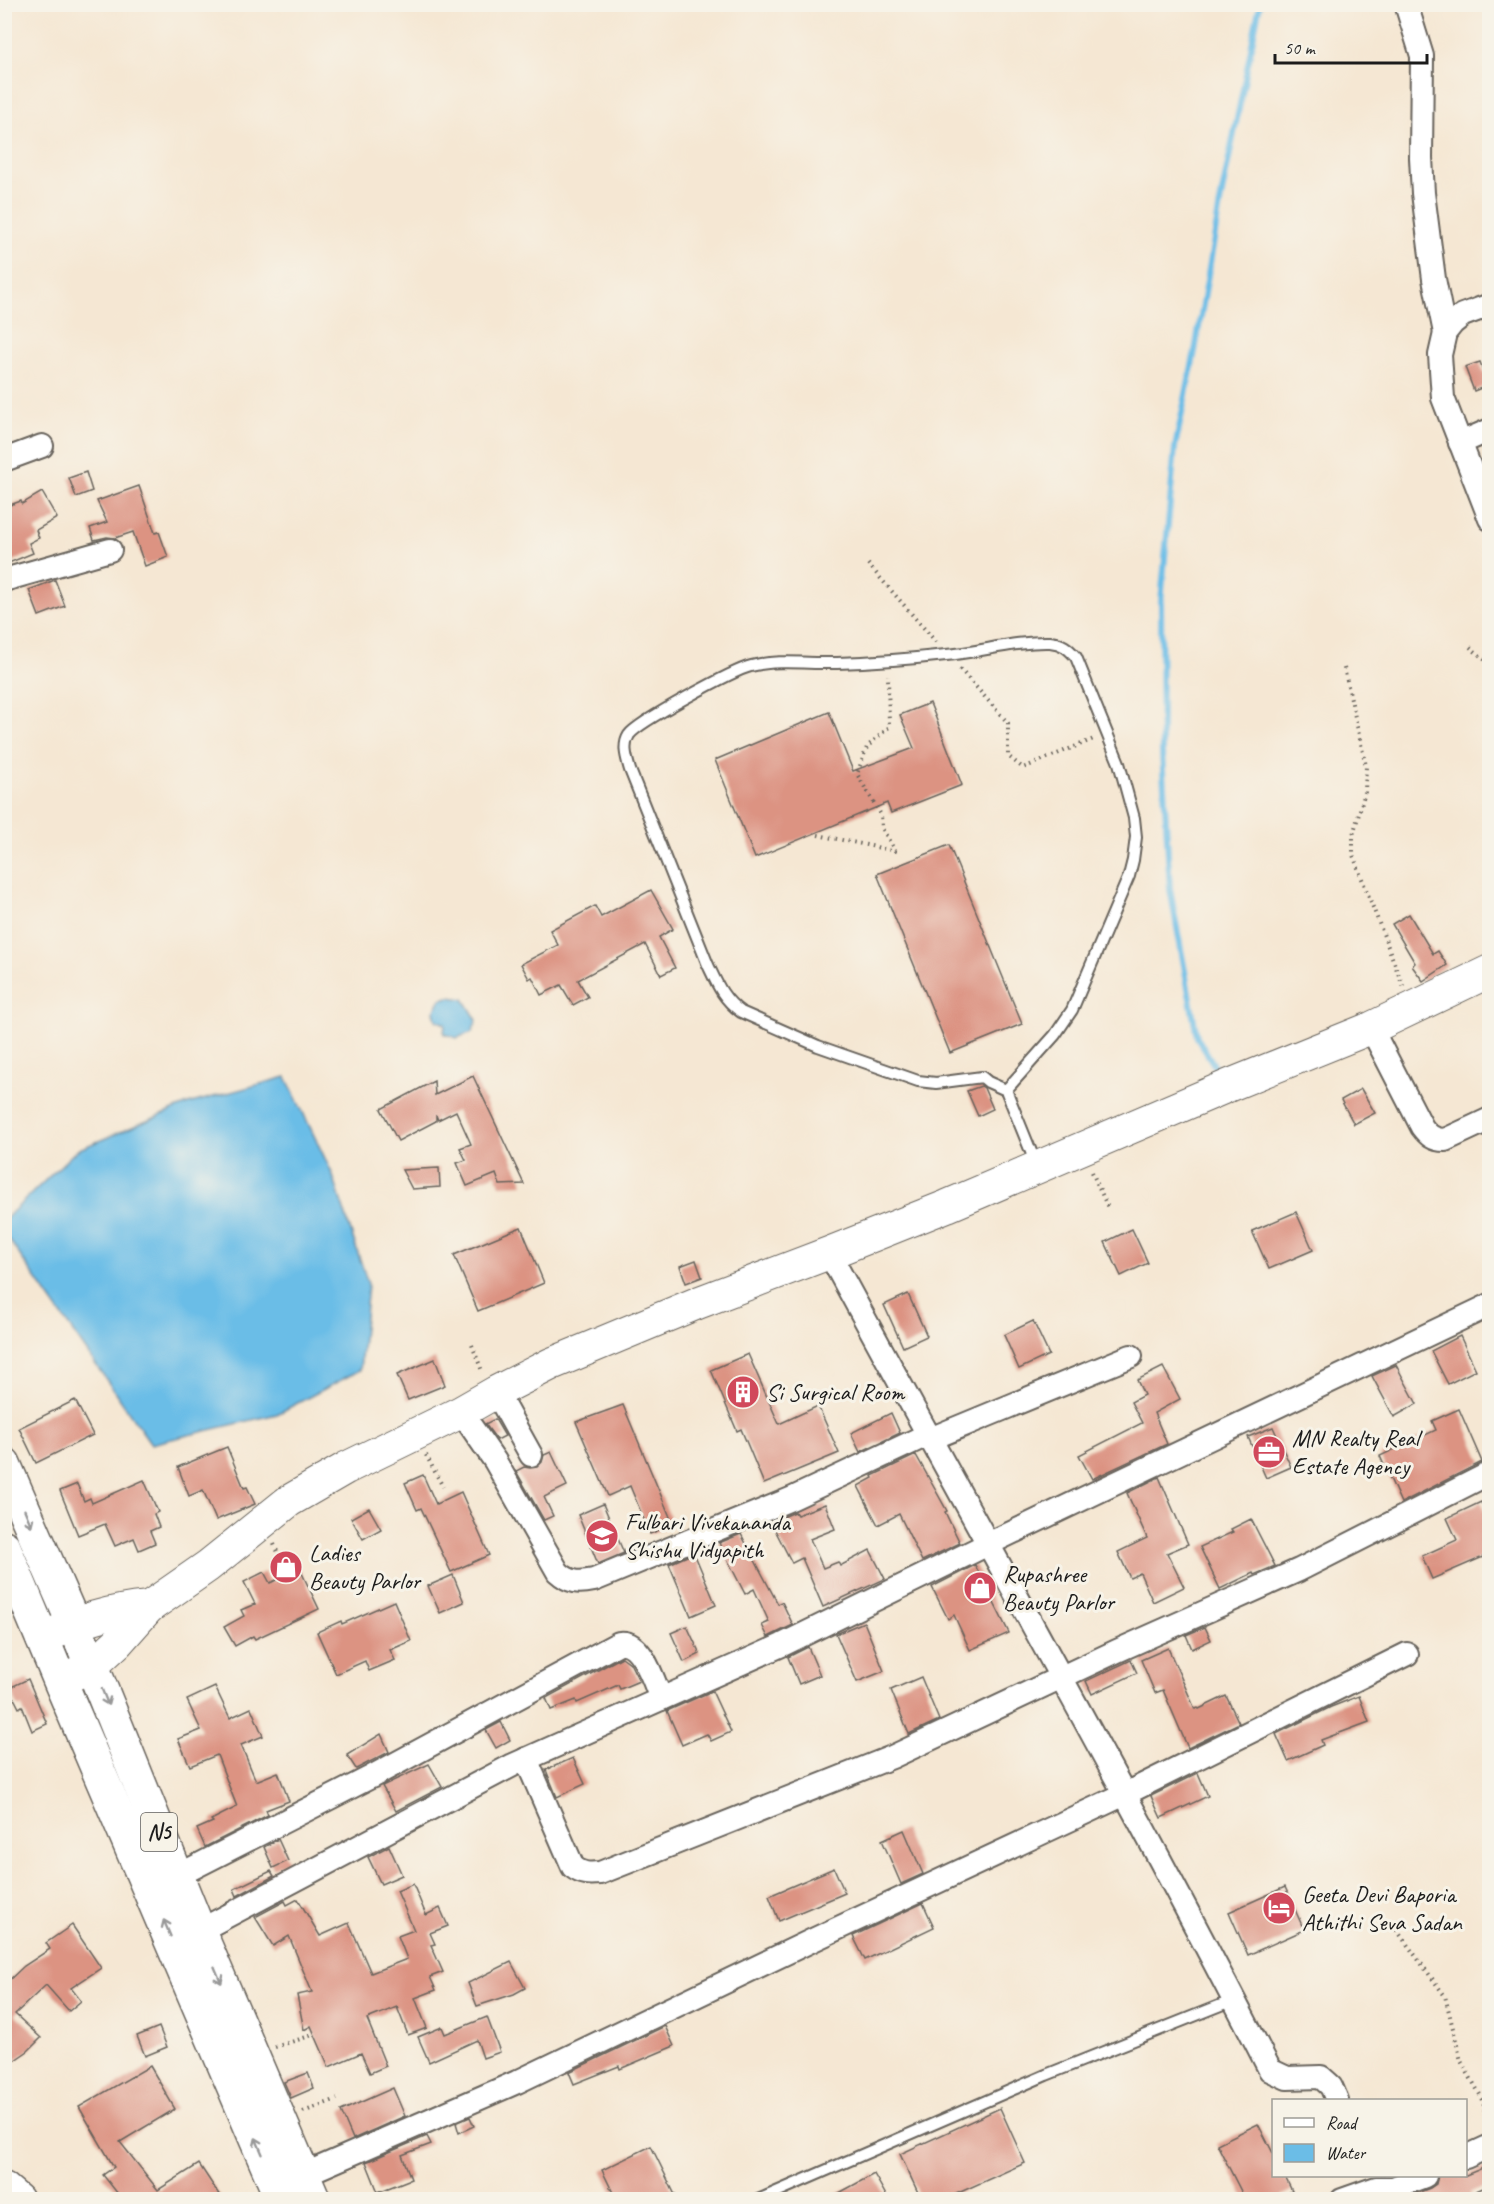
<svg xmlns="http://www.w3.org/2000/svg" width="1494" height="2204" font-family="Caveat,sans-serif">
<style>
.water{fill:#6bbde7;stroke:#446c82;stroke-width:1.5}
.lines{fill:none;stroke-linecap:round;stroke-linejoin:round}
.stream{stroke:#6bbde7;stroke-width:6}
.building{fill:#dc9382}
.lane-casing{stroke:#68635c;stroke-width:14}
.street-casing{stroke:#68635c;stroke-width:26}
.secondary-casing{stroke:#68635c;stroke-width:34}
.highway-casing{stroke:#68635c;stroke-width:36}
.path{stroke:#68635c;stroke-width:4;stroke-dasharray:1.5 4.5;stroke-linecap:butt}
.lane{stroke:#fff;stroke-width:10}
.street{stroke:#fff;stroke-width:22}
.secondary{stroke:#fff;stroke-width:32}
.highway{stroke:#fff;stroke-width:33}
.oneway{stroke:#999}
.labels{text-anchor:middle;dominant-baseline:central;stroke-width:6;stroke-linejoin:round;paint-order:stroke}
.shield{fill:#f7f3e8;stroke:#5e5c59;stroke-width:1.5}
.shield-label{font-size:22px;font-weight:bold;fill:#1c1c1c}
.poi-label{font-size:24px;fill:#1c1c1c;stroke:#f7f3e8;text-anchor:start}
</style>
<rect width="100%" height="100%" fill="#f7f3e8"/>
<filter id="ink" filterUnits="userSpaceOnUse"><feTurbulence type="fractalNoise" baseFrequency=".0167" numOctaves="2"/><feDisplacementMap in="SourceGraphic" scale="12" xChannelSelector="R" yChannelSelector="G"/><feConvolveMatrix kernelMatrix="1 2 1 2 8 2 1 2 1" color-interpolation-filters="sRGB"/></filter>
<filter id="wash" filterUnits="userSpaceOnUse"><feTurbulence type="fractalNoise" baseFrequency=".008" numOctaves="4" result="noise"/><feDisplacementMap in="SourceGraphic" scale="24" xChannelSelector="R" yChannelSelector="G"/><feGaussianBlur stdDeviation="1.35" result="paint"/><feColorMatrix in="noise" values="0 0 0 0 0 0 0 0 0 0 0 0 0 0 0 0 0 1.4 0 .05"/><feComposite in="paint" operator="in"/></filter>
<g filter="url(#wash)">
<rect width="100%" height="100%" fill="#f5e7d3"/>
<g class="water">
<path d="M 449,997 L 464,999 L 477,1020 L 472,1032 L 457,1038 L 444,1034 L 445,1024 L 436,1020 L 434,1011 L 441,999 Z"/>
<path d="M 286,1077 L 332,1173 L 368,1284 L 360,1370 L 277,1414 L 151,1444 L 5,1234 L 5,1219 L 77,1150 L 188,1104 Z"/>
</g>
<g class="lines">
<path class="stream" d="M 1217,1070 L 1197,1037 L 1170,889 L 1162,753 L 1161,602 L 1175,447 L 1195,351 L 1221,198 L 1260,4"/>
</g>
<g id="blocks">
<g class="building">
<path d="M 1480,362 L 1489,385 L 1474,391 L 1465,367 Z"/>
<path d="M 86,472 L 92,491 L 76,497 L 69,478 Z"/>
<path d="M 139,486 L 155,533 L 159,532 L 168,557 L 145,566 L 133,532 L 115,538 L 107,537 L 94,540 L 90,528 L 107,522 L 97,501 Z"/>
<path d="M 42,492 L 57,518 L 36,530 L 39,538 L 29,543 L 33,553 L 4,565 L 4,507 L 21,501 L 22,504 Z"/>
<path d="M 55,580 L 65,606 L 39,616 L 29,590 Z"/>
<path d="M 930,703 L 962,785 L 891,813 L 887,803 L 755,858 L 715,760 L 829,712 L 853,771 L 914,748 L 900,715 Z"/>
<path d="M 949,845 L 1022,1024 L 950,1053 L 877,874 Z"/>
<path d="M 651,890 L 673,929 L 659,937 L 675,968 L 661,975 L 645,944 L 578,980 L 588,997 L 573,1005 L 561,985 L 541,995 L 532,977 L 529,979 L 521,964 L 558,945 L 550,930 L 595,906 L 601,917 Z"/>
<path d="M 1409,914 L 1433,954 L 1438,951 L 1447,965 L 1423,981 L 1412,966 L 1415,963 L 1392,924 Z"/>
<path d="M 473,1076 L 524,1184 L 500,1185 L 496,1174 L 467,1186 L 457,1163 L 466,1160 L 460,1148 L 471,1144 L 456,1111 L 438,1120 L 436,1115 L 436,1121 L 398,1141 L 381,1109 L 434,1081 L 435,1095 Z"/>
<path d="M 981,1086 L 984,1088 L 993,1109 L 978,1116 L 967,1091 Z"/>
<path d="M 1361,1089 L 1375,1113 L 1354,1124 L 1341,1100 Z"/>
<path d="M 439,1168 L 440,1187 L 412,1189 L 402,1170 Z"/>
<path d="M 1296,1212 L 1313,1250 L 1269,1269 L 1252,1231 Z"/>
<path d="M 521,1227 L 544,1283 L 478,1311 L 454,1255 Z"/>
<path d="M 1132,1229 L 1148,1263 L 1121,1276 L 1105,1242 Z"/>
<path d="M 696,1260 L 702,1277 L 686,1283 L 680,1266 Z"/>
<path d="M 908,1294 L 927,1336 L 903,1347 L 884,1305 Z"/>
<path d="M 1033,1321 L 1049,1355 L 1019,1369 L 1004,1335 Z"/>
<path d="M 1460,1336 L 1476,1370 L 1448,1384 L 1431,1351 Z"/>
<path d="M 748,1354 L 779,1424 L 818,1406 L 839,1453 L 764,1484 L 741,1429 L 737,1431 L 711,1370 Z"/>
<path d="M 435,1359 L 445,1385 L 408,1400 L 397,1375 Z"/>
<path d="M 1396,1365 L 1417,1404 L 1394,1417 L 1372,1376 Z"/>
<path d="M 1163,1367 L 1180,1399 L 1154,1413 L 1167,1444 L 1092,1479 L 1079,1455 L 1142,1423 L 1131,1402 L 1144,1395 L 1137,1380 Z"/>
<path d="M 75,1400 L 93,1435 L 36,1463 L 19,1428 Z"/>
<path d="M 623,1405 L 673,1524 L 650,1534 L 630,1486 L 608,1496 L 576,1422 Z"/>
<path d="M 1459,1409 L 1482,1462 L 1401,1503 L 1380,1456 L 1436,1430 L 1432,1421 Z"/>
<path d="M 891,1413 L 900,1433 L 860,1452 L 851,1433 Z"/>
<path d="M 495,1419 L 505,1436 L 497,1440 L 485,1424 Z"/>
<path d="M 1273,1427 L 1291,1467 L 1266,1478 L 1248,1437 Z"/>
<path d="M 227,1447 L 244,1488 L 247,1487 L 255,1504 L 216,1520 L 203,1490 L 189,1496 L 178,1467 Z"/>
<path d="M 551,1452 L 567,1486 L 544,1497 L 553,1516 L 544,1520 L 516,1471 L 524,1467 L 530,1468 L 537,1467 L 542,1462 L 544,1455 Z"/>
<path d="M 916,1455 L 947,1511 L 945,1512 L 960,1543 L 922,1561 L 899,1514 L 878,1525 L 858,1486 L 873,1478 L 872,1476 Z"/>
<path d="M 423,1475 L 436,1504 L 461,1492 L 489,1555 L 451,1572 L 421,1508 L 417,1510 L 405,1483 Z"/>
<path d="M 1159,1477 L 1188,1544 L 1167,1553 L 1184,1587 L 1153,1602 L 1140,1573 L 1130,1578 L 1118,1552 L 1147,1538 L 1127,1493 Z"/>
<path d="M 144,1480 L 158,1512 L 154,1514 L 159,1527 L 150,1531 L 155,1543 L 139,1550 L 134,1538 L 115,1546 L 105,1524 L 78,1535 L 60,1491 L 77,1484 L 84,1501 L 90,1498 L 92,1503 Z"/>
<path d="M 1481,1502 L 1490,1518 L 1490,1554 L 1432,1579 L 1422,1556 L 1457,1540 L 1447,1518 Z"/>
<path d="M 603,1504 L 624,1553 L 598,1564 L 578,1515 Z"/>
<path d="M 825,1504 L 835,1529 L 810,1539 L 823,1568 L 838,1562 L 840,1566 L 870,1550 L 885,1579 L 823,1607 L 802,1558 L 792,1563 L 771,1522 L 795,1512 L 797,1515 Z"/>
<path d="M 369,1508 L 381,1529 L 363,1539 L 351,1518 Z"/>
<path d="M 1251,1519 L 1275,1566 L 1254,1575 L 1253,1573 L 1220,1589 L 1200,1547 L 1233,1532 L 1231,1529 Z"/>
<path d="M 741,1534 L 778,1604 L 782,1602 L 793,1625 L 768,1637 L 762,1625 L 769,1622 L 754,1589 L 745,1594 L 719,1543 Z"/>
<path d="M 694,1553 L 716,1605 L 691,1616 L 669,1564 Z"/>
<path d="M 975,1565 L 1009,1633 L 970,1650 L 954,1615 L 948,1619 L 932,1587 Z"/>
<path d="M 300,1569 L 319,1609 L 255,1639 L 253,1636 L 235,1646 L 224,1627 L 244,1616 L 241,1610 L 255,1604 L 244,1582 L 264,1572 L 270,1583 Z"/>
<path d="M 453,1575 L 464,1602 L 440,1613 L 428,1586 Z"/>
<path d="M 394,1601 L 411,1641 L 390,1650 L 395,1660 L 369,1671 L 365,1661 L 336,1674 L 317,1632 L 341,1621 L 342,1624 Z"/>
<path d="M 864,1622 L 884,1671 L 857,1682 L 836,1634 Z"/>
<path d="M 687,1626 L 700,1654 L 684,1662 L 671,1633 Z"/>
<path d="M 1205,1627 L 1211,1640 L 1192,1649 L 1186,1635 Z"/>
<path d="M 808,1647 L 820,1675 L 799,1684 L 788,1657 Z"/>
<path d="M 1168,1648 L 1195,1709 L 1198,1708 L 1199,1709 L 1226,1696 L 1239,1723 L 1188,1748 L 1163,1690 L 1155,1693 L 1141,1660 Z"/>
<path d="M 622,1657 L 630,1663 L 639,1681 L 620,1689 L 618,1685 L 577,1703 L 576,1700 L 551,1710 L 546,1698 Z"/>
<path d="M 1131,1660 L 1137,1673 L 1092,1694 L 1086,1681 Z"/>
<path d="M 921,1677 L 939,1720 L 909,1734 L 891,1690 Z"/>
<path d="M 28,1679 L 47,1724 L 32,1731 L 22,1706 L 19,1708 L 9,1688 Z"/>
<path d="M 215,1687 L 230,1718 L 251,1708 L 263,1736 L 241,1745 L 256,1781 L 278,1772 L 289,1801 L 266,1810 L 268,1815 L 205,1847 L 197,1829 L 213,1822 L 211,1820 L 237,1807 L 217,1755 L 190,1766 L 178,1739 L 201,1730 L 187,1700 Z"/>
<path d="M 712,1691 L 731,1732 L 711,1741 L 707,1734 L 682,1745 L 667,1711 Z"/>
<path d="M 1359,1696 L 1369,1722 L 1321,1740 L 1323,1745 L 1288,1761 L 1276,1734 L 1331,1707 Z"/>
<path d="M 501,1722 L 510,1740 L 496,1748 L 486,1730 Z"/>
<path d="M 381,1734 L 389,1752 L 356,1769 L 347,1755 Z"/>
<path d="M 573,1758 L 585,1784 L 557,1797 L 546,1770 Z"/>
<path d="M 429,1764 L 442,1787 L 396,1811 L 382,1786 Z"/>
<path d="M 1198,1773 L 1208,1796 L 1161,1818 L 1151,1796 Z"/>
<path d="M 904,1830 L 923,1874 L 901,1884 L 882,1840 Z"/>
<path d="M 278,1839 L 288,1861 L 273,1868 L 264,1847 Z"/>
<path d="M 389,1846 L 402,1875 L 381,1884 L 368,1857 Z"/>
<path d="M 834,1868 L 845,1893 L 779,1921 L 769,1896 Z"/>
<path d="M 271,1871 L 274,1876 L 237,1896 L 234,1889 Z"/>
<path d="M 413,1884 L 426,1915 L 440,1908 L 448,1926 L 430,1933 L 435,1944 L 431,1945 L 443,1972 L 430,1977 L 436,1990 L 415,1998 L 427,2028 L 408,2035 L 397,2007 L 367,2019 L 386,2066 L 370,2073 L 361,2053 L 329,2067 L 311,2026 L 304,2030 L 297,1995 L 312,1992 L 289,1936 L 273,1946 L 255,1917 L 285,1901 L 287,1905 L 298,1899 L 320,1936 L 349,1923 L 371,1973 L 407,1959 L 398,1936 L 414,1930 L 397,1891 Z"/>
<path d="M 1285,1887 L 1304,1930 L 1248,1955 L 1229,1912 Z"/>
<path d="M 923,1903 L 934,1927 L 865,1960 L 853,1936 Z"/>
<path d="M 72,1925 L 101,1968 L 71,1988 L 81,2001 L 69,2011 L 46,1985 L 15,2014 L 41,2038 L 28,2051 L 12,2062 L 4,2050 L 4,1985 L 24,1966 L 50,1949 L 46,1943 Z"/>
<path d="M 511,1962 L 525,1988 L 514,1994 L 477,2006 L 468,1983 Z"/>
<path d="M 487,2017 L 500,2052 L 483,2058 L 477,2040 L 429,2062 L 418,2037 L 442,2027 L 445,2034 Z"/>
<path d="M 665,2026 L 674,2046 L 620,2069 L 619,2066 L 574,2084 L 569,2072 Z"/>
<path d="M 159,2027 L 167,2047 L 145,2056 L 137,2036 Z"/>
<path d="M 150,2066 L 175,2109 L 120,2142 L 158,2190 L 199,2164 L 222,2199 L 122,2199 L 103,2175 L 114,2167 L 79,2107 Z"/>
<path d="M 308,2073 L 314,2088 L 291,2098 L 284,2082 Z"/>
<path d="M 393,2088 L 405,2116 L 353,2139 L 341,2111 Z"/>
<path d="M 1000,2108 L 1025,2163 L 945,2199 L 921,2199 L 900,2154 Z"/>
<path d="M 470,2117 L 474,2126 L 459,2133 L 456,2123 Z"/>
<path d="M 1258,2124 L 1274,2155 L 1274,2175 L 1284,2175 L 1292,2191 L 1276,2199 L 1245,2199 L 1217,2144 Z"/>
<path d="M 427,2136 L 431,2144 L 402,2155 L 411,2179 L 378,2192 L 366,2162 Z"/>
<path d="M 651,2146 L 677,2199 L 616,2199 L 602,2170 Z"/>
<path d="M 1490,2165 L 1490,2185 L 1469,2194 L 1472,2199 L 1402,2199 L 1430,2188 L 1436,2184 L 1438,2175 L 1466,2175 Z"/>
<path d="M 874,2174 L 888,2199 L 828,2199 Z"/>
</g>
</g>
</g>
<g filter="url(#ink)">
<use href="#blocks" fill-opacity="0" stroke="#68635c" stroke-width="1.5"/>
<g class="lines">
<defs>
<g id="lane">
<path d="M 1006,1090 L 988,1082 L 982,1077 L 936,1083 L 918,1081 L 818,1046 L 741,1012 C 723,999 717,984 708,965 L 630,770 C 627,759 622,746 629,735 C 638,722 734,670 751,666 C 779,659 809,664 837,663 C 873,662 910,659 946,655 C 981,652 1015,641 1050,642 C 1062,643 1068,648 1076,657 L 1119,763 L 1134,818 L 1136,837 L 1133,860 L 1129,876 L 1072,1010 L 1055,1035 L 1006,1090 L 1036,1164"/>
<path d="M 758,2200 L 1046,2075 L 1234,2000"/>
</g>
<g id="street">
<path d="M 1406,4 L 1422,56 L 1421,158 L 1423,193 L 1434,279 L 1445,333"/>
<path d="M 1490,305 L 1463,315 L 1453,323 L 1445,333 L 1440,355 L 1443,398 L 1490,519"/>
<path d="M 1460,443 L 1490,430"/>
<path d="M 4,460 L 42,446"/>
<path d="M 4,580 L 110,550"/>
<path d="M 1371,1028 L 1422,1127 C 1428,1135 1433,1140 1445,1140 L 1490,1119"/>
<path d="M 829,1253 C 976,1525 1129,1794 1270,2070 L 1287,2078 L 1321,2077 L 1331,2086 L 1337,2100"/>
<path d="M 496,1392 L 531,1455"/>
<path d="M 461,1412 L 495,1461 L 558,1572 C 570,1583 579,1583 594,1580 L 793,1498 L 927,1435"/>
<path d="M 930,1439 L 1131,1356"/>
<path d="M 526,1759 L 573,1867 C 582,1874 589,1874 600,1873 L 892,1757 L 1117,1651 L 1299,1570 L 1490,1473"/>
<path d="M 177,1876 L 371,1777 L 619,1643 C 642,1639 654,1682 661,1699"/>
<path d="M 199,1931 L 513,1765 L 782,1645 L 988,1544 L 1490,1305"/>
<path d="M 1466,2157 L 1490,2146"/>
<path d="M 303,2175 L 517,2082 L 815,1939 L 1125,1794 L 1407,1654"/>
<path d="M 1342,2200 L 1376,2188 L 1393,2188 L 1425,2176"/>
</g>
<g id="secondary">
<path d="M 42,1639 C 80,1620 108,1611 149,1607"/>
<path d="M 70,1676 L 92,1666 L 118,1642 L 149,1607 L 208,1566 L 289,1501 L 346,1468 L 461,1412 L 496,1392 L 551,1364 L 700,1302 L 829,1253 L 947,1206 L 1230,1085 L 1371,1028 L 1490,971"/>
</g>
<g id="highway">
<path d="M 4,1464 L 92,1666 L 199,1931 L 314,2200"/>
<path d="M 4,1547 L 60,1681 L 282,2200"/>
<path d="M 4,2189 L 17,2200"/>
</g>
</defs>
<use href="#lane" class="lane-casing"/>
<use href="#street" class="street-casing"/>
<use href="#secondary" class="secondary-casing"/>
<use href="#highway" class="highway-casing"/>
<g class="path">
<path d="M 868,564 L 937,643"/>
<path d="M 1470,647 L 1490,664"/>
<path d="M 1344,668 L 1366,766 L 1365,792 L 1353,835 L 1353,855 L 1403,986"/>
<path d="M 960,669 L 1008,723 L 1008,756 L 1023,768 L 1096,738"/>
<path d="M 818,835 L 895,851 L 882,828 L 881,815 L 857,774 L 867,747 L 889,727 L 888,675"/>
<path d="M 1092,1172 L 1108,1208"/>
<path d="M 472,1345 L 482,1371"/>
<path d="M 426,1455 L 443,1487"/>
<path d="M 274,1544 L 281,1561"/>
<path d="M 1393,1925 L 1445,1996 L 1461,2061 L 1483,2100 L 1487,2127"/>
<path d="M 275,2047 L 313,2035"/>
<path d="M 303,2112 L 337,2099"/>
</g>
<use href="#lane" class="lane"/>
<use href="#street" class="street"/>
<use href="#secondary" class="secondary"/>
<use href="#highway" class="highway"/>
</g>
<defs><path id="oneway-shaft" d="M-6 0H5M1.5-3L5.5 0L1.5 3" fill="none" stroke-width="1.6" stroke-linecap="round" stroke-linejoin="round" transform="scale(1.5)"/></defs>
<g class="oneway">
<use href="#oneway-shaft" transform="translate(28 1518) rotate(67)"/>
<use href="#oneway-shaft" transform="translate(105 1697) rotate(68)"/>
<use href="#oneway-shaft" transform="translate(167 1928) rotate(-113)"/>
<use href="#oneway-shaft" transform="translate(218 1975) rotate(67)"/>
<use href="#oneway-shaft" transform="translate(259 2146) rotate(-113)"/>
</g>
</g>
<defs>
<symbol id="building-disc" viewBox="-11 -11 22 22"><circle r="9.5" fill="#d1495b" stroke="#f7f3e8"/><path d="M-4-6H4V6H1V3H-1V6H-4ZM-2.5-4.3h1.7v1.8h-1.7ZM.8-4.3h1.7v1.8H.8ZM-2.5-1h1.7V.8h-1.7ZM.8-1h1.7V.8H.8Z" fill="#fff"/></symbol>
<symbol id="office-disc" viewBox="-11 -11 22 22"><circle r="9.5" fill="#d1495b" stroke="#f7f3e8"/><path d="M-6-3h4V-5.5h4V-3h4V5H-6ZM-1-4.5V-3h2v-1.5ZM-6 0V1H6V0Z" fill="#fff"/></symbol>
<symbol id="school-disc" viewBox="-11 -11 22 22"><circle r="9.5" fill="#d1495b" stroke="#f7f3e8"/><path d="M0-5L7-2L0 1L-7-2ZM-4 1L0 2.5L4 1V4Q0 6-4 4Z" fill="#fff"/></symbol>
<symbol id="shop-disc" viewBox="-11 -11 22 22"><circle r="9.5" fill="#d1495b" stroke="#f7f3e8"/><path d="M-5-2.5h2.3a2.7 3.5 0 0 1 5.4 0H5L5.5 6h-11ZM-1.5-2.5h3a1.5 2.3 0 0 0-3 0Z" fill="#fff"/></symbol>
<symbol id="hotel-disc" viewBox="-11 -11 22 22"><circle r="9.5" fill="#d1495b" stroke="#f7f3e8"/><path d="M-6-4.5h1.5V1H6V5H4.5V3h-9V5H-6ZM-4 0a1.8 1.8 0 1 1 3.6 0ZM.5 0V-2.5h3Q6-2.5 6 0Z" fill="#fff"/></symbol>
</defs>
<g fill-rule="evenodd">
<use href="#building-disc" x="724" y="1373" width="38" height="38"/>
<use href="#office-disc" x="1250" y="1433" width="38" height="38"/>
<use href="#school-disc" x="583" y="1517" width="38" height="38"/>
<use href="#shop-disc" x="267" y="1548" width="38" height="38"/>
<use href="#shop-disc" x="961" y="1569" width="38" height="38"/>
<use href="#hotel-disc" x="1260" y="1889" width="38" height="38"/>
</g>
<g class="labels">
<rect class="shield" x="141" y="1813" width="36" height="38" rx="4.5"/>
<g class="shield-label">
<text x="159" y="1832">N5</text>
</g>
<g class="poi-label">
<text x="766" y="1392">Si Surgical Room</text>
<text x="1292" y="1438">MN Realty Real<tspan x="1292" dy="28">Estate Agency</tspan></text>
<text x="625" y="1522">Fulbari Vivekananda<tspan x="625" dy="28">Shishu Vidyapith</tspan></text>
<text x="309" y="1553">Ladies<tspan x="309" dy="28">Beauty Parlor</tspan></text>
<text x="1003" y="1574">Rupashree<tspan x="1003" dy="28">Beauty Parlor</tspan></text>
<text x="1302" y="1894">Geeta Devi Baporia<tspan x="1302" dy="28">Athithi Seva Sadan</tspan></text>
</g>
</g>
<rect width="1494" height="2204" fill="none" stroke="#f7f3e8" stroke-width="24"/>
<rect x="1272" y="2099" width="195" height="78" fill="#f7f3e8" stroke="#9f9d96" stroke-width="1.5"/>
<rect x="1284" y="2118" width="30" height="9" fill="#ffffff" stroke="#9f9d96" stroke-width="1.5"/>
<text x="1326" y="2129" font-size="18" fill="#1c1c1c">Road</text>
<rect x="1284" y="2144" width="30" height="18" fill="#6bbde7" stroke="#9f9d96" stroke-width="1.5"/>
<text x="1326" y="2159" font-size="18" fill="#1c1c1c">Water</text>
<path d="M1275 54v9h152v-9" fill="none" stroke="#1c1c1c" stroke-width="3"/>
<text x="1284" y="54" font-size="18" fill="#1c1c1c" stroke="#f7f3e8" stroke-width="4.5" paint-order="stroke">50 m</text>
</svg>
